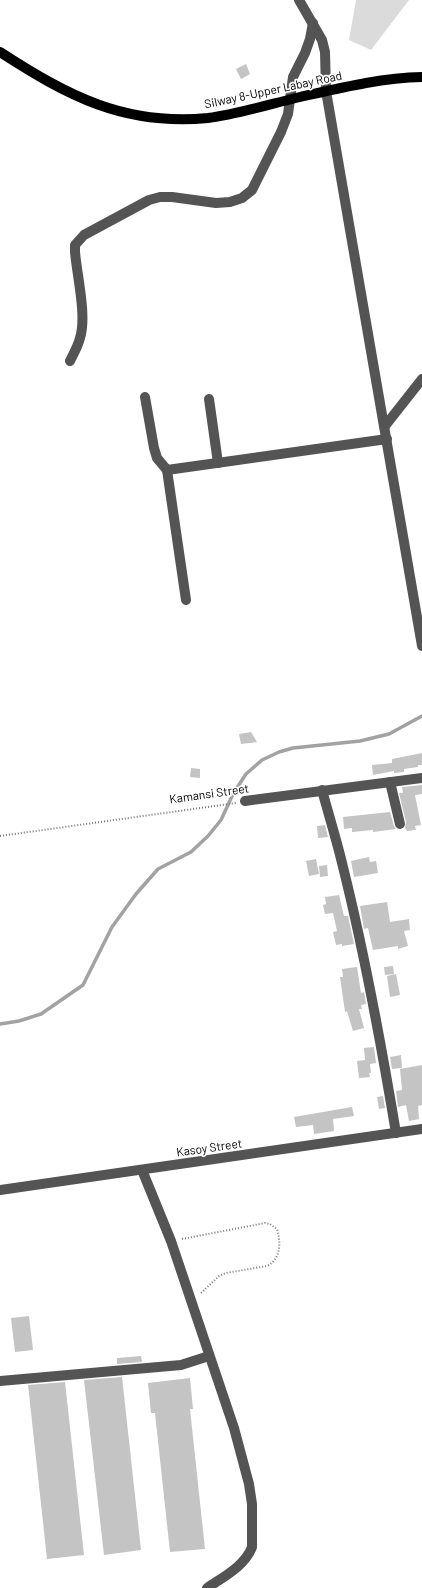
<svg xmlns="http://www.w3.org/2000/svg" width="422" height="1588" font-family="Barlow,sans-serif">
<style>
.green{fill:#dbdbdb}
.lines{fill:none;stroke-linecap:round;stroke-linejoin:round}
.stream{stroke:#a2a2a2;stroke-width:3.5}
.building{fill:#c4c4c4}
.path{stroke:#767676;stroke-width:2;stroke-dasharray:1 2;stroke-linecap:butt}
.minor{stroke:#545454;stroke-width:10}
.major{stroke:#000;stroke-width:10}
.labels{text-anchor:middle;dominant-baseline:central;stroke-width:3.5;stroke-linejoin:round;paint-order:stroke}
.street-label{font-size:12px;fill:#000;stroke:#fff}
</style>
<rect width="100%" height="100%" fill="#fff"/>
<path class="green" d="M 356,0 L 409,0 L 371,50 L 349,40 Z"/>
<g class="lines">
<path class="stream" d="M 0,1024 L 19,1021 L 41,1014 L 83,985 L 112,927 L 136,894 L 158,869 L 191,852 L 208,836 L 221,820 L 233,794 L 246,774 L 262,760 L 279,752 L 293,748 L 360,741 L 389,734 L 422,716"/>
</g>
<g class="building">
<path d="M 246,64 L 250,74 L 241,79 L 236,69 Z"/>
<path d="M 251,732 L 257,742 L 241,744 L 239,734 Z"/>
<path d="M 422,753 L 422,765 L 418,765 L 418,767 L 404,769 L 404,772 L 394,773 L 394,771 L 373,775 L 372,765 L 392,763 L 392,759 Z"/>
<path d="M 191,768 L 200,769 L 200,778 L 190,777 Z"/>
<path d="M 422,785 L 422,794 L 415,795 L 421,825 L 415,826 L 416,830 L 407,831 L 405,828 L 406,822 L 399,793 L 403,793 L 402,787 Z"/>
<path d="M 390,812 L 394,826 L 396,829 L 373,832 L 373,830 L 352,832 L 352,828 L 344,829 L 343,817 Z"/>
<path d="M 325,825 L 328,837 L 318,838 L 317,826 Z"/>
<path d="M 369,857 L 370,862 L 376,861 L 378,873 L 354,877 L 351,861 Z"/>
<path d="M 316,859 L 319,874 L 309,876 L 306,861 Z"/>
<path d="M 327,865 L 328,876 L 320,877 L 319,866 Z"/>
<path d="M 339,895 L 344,916 L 348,916 L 354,944 L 342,946 L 342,944 L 336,945 L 333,932 L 337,931 L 333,913 L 325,914 L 323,905 L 326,904 L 325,897 Z"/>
<path d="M 387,902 L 390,922 L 409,919 L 410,930 L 404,931 L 408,946 L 398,949 L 398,946 L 373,950 L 368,928 L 364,929 L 360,906 Z"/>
<path d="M 393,966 L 394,974 L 385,975 L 384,967 Z"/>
<path d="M 357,967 L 361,993 L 364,992 L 366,1004 L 361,1005 L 362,1009 L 359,1009 L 364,1028 L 353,1031 L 347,1011 L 345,1012 L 340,977 L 343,977 L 342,969 Z"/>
<path d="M 396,974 L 400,995 L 390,997 L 387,976 Z"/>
<path d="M 374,1047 L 376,1063 L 370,1064 L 371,1073 L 369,1073 L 370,1077 L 359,1078 L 357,1061 L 365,1060 L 364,1048 Z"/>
<path d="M 401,1055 L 402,1068 L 392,1069 L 390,1057 Z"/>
<path d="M 422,1065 L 422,1105 L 418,1106 L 419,1119 L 409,1121 L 406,1105 L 398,1107 L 396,1091 L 402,1090 L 400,1069 Z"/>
<path d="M 383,1096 L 385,1108 L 379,1109 L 377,1097 Z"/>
<path d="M 352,1107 L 354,1116 L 333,1119 L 334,1131 L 314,1134 L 313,1125 L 296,1127 L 294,1117 Z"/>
<path d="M 29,1316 L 33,1350 L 15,1352 L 11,1318 Z"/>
<path d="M 141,1356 L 142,1362 L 117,1364 L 117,1358 Z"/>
<path d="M 122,1377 L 141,1550 L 104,1555 L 84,1380 Z"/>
<path d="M 190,1378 L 193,1409 L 190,1409 L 205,1549 L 170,1552 L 155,1413 L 151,1413 L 148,1383 Z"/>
<path d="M 65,1382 L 84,1555 L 47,1559 L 28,1385 Z"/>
</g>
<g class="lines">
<g class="path">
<path d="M 0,836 L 236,803"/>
<path d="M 182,1239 L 265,1223 L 270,1224 L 277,1229 C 281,1243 281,1259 267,1266 L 226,1273 L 219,1276 L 200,1294"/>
</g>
<g class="minor">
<path d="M 299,0 L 322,40 L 325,52 L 326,91 L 422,646"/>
<path d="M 70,361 C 74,353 78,346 80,338 C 87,316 77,276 75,252 L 75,245 L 84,235 L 149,200 L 160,197 L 172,197 L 216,203 L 230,202 L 242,198 L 252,190 L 281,132 L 288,114 L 293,77 L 305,53 L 310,39 L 313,23"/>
<path d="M 145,397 L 154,448 L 157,458 L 167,470 L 186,600"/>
<path d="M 209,399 L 218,463"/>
<path d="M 385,426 L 422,379"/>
<path d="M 167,470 L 387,439"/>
<path d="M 390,782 L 400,824"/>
<path d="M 322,790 C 329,816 337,841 343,867 C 365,955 381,1043 396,1133"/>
<path d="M 245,801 L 422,778"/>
<path d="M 142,1170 L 171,1241 L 234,1428 L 249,1484 L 252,1504 L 252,1547 C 245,1566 223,1577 207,1588"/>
<path d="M 0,1190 L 422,1129"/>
<path d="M 0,1381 L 181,1365 L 209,1356"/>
</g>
<path class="major" d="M 0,52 C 68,96 124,126 208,118 C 239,114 270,104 300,97 C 340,88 380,78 422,77"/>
</g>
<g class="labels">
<g class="street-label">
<text transform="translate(273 89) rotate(-12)">Silway 8-Upper Labay Road</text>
<text transform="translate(209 793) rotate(-8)">Kamansi Street</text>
<text transform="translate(209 1147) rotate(-8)">Kasoy Street</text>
</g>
</g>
</svg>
